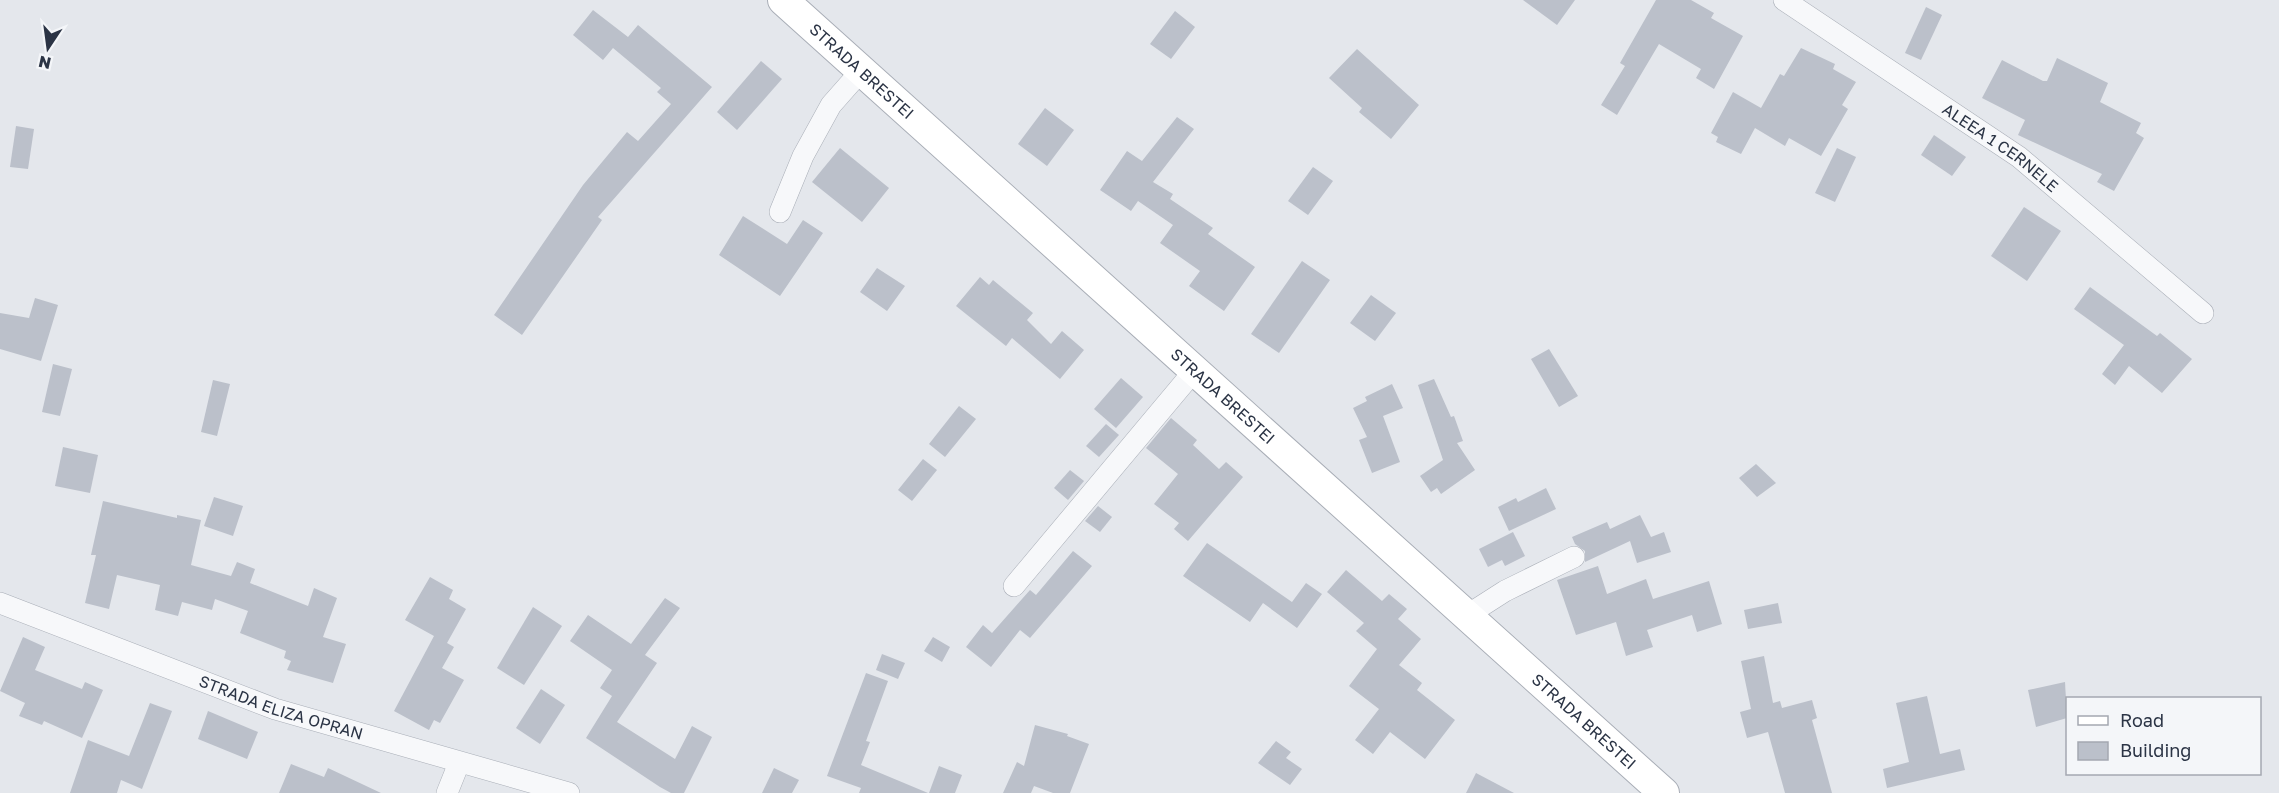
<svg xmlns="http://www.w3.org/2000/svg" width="2279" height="793" font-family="'Golos Text',sans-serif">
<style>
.building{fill:#bbc0ca}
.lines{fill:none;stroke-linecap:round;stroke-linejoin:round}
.minor-casing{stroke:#a9aeb7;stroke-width:22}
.secondary-casing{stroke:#a9aeb7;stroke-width:32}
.minor{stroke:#f7f8fa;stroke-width:21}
.secondary{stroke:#fff;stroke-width:30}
.labels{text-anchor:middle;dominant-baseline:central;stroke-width:4.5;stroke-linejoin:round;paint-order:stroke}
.street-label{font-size:16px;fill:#2b3445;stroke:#f4f6f9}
</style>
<rect width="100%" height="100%" fill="#e4e7ec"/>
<g class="building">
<path d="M 1523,0 L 1575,0 L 1557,25 Z"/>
<path d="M 1656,0 L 1691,0 L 1714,13 L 1711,18 L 1743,36 L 1714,89 L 1696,78 L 1701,69 L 1659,44 L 1617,115 L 1601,105 L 1625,66 L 1620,63 Z"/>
<path d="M 1926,7 L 1942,15 L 1921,60 L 1905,53 Z"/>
<path d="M 593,10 L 628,37 L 638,25 L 712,87 L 598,217 L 602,220 L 522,335 L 494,315 L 583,185 L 627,132 L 638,141 L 671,104 L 657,92 L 661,88 L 613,48 L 603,60 L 573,35 Z"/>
<path d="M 1175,11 L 1195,27 L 1171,59 L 1150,44 Z"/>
<path d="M 1801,48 L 1835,64 L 1833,69 L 1856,82 L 1842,105 L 1848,109 L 1821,156 L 1789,138 L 1785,146 L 1755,128 L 1741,154 L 1716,142 L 1718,137 L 1711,133 L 1733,92 L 1761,108 L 1780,74 L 1784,76 Z"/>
<path d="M 1357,49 L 1419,105 L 1391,139 L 1359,112 L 1362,108 L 1329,78 Z"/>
<path d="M 2057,58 L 2108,83 L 2100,102 L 2141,123 L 2136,133 L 2144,138 L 2114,191 L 2097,182 L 2102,174 L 2018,135 L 2025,120 L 1982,98 L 2002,60 L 2043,81 L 2047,81 Z"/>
<path d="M 761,61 L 782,79 L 737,130 L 717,112 Z"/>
<path d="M 1045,108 L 1074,130 L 1047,166 L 1018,144 Z"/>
<path d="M 1177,117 L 1194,129 L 1153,182 L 1173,194 L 1170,199 L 1213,228 L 1208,234 L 1255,267 L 1224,311 L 1189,286 L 1200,271 L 1160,243 L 1173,225 L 1138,201 L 1131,211 L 1100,190 L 1127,151 L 1142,161 Z"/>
<path d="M 16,126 L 34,129 L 28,169 L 10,167 Z"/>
<path d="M 1934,135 L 1966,157 L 1952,176 L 1921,155 Z"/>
<path d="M 840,148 L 889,188 L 862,222 L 812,182 Z"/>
<path d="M 1837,148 L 1856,157 L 1835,202 L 1815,193 Z"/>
<path d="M 1313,167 L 1333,181 L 1308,215 L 1288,201 Z"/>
<path d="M 2024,207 L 2061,231 L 2027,281 L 1991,256 Z"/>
<path d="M 743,216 L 787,244 L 803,220 L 823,233 L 780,296 L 719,255 Z"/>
<path d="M 1302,261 L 1330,280 L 1279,353 L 1251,334 Z"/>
<path d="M 877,268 L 905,286 L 887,311 L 860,292 Z"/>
<path d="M 980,277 L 989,285 L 993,280 L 1033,313 L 1027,320 L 1051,344 L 1062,331 L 1084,350 L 1060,379 L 1012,338 L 1006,346 L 956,306 Z"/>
<path d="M 2090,287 L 2157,336 L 2160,333 L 2192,359 L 2162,393 L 2129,366 L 2115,385 L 2102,374 L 2124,345 L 2074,309 Z"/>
<path d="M 1371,295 L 1396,313 L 1375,341 L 1350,323 Z"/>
<path d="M 35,298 L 58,305 L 41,361 L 0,349 L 0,313 L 29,318 Z"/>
<path d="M 1549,349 L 1578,396 L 1559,407 L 1531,359 Z"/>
<path d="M 53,364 L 72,369 L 60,416 L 42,412 Z"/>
<path d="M 1121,378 L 1143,397 L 1116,428 L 1094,409 Z"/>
<path d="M 1434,379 L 1451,417 L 1454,416 L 1463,441 L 1457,443 L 1475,470 L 1441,494 L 1437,488 L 1431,492 L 1420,476 L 1443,460 L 1418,385 Z"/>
<path d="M 213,380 L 230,384 L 217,436 L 201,432 Z"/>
<path d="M 1392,384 L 1403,408 L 1383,416 L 1400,462 L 1372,473 L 1359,440 L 1367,437 L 1353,408 L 1367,401 L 1365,397 Z"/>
<path d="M 959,406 L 976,419 L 945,457 L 929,444 Z"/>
<path d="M 1171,418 L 1197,440 L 1193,445 L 1219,469 L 1226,462 L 1243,477 L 1188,541 L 1174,529 L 1179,523 L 1154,504 L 1178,474 L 1146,448 Z"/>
<path d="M 1106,424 L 1119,435 L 1099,457 L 1086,446 Z"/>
<path d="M 63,447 L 98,455 L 90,493 L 55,486 Z"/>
<path d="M 923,459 L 937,470 L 912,501 L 898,490 Z"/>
<path d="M 1756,464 L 1776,483 L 1757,497 L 1739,478 Z"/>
<path d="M 1070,470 L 1084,481 L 1068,500 L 1054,488 Z"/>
<path d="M 1546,488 L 1556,509 L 1509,531 L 1498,507 L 1516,498 L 1518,502 Z"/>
<path d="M 214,497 L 243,506 L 233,536 L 204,526 Z"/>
<path d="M 103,501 L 177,518 L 177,515 L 201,520 L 191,565 L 231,576 L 237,562 L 255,569 L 250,583 L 308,606 L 314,588 L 337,598 L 323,637 L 346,644 L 333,683 L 287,670 L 291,661 L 284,658 L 286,651 L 240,633 L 248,611 L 215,599 L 212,610 L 182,602 L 178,616 L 155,610 L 160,585 L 117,575 L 109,609 L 85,603 L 96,555 L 91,555 Z"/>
<path d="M 1098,506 L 1112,517 L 1100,532 L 1085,521 Z"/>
<path d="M 1640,515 L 1651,537 L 1664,532 L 1671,552 L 1637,563 L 1630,541 L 1585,562 L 1585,551 L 1575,544 L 1572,537 L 1607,522 L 1610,529 Z"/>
<path d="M 1513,532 L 1525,556 L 1505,566 L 1502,560 L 1488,567 L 1479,549 Z"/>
<path d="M 1207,543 L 1292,602 L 1306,583 L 1322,594 L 1297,628 L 1263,603 L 1250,622 L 1183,576 Z"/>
<path d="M 1073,551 L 1092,566 L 1030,638 L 1020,630 L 991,667 L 966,647 L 983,625 L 992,633 L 1030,590 L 1036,595 Z"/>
<path d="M 1598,566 L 1607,594 L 1646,579 L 1653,599 L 1709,581 L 1722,624 L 1697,632 L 1692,615 L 1647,630 L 1653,647 L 1626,656 L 1616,622 L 1576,635 L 1557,580 Z"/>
<path d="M 1346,570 L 1382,601 L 1389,594 L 1407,609 L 1398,619 L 1421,639 L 1399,665 L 1422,683 L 1417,690 L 1455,720 L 1425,759 L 1390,732 L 1373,754 L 1355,740 L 1379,709 L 1349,686 L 1377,649 L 1356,631 L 1364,623 L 1327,592 Z"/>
<path d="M 430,577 L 453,590 L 449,599 L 466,609 L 447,643 L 454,647 L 442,668 L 464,680 L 440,723 L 434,720 L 429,730 L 394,711 L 434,636 L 405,620 Z"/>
<path d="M 665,598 L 680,608 L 645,655 L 657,663 L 617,722 L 675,759 L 692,726 L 712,737 L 684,793 L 671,793 L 660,787 L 586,738 L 612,696 L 600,688 L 612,670 L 570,641 L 588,615 L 631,644 Z"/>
<path d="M 1778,603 L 1782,623 L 1748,629 L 1744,610 Z"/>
<path d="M 533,607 L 562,626 L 524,685 L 497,668 Z"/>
<path d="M 23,637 L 45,647 L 35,670 L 82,689 L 85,682 L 103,690 L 82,738 L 44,721 L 42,725 L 19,716 L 25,703 L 0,691 Z"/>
<path d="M 933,637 L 950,647 L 942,662 L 924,651 Z"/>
<path d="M 882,654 L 905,663 L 898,679 L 876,670 Z"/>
<path d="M 1764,656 L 1773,703 L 1780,701 L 1782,708 L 1812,700 L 1817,718 L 1812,720 L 1832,793 L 1785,793 L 1768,732 L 1747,738 L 1740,712 L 1751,709 L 1741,661 Z"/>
<path d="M 866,673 L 888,681 L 866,741 L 870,742 L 861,765 L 928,793 L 859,793 L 861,788 L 827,776 Z"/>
<path d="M 2065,682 L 2067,718 L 2036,727 L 2028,690 Z"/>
<path d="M 541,689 L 565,705 L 540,744 L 516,728 Z"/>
<path d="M 1927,696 L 1940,754 L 1960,749 L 1965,770 L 1887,788 L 1883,769 L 1909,762 L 1896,703 Z"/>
<path d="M 150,703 L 172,711 L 142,789 L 121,780 L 117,793 L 70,793 L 88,740 L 129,756 Z"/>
<path d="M 208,711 L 258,732 L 247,759 L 198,739 Z"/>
<path d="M 1035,725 L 1068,734 L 1067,736 L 1089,744 L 1070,793 L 1053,793 L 1034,786 L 1031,793 L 1003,793 L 1017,762 L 1024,766 Z"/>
<path d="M 1276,741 L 1291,752 L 1286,758 L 1302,769 L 1290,785 L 1258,763 Z"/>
<path d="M 291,764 L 324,777 L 328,768 L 381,793 L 279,793 Z"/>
<path d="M 939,766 L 962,775 L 955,793 L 929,793 Z"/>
<path d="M 774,768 L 799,780 L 792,793 L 762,793 Z"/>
<path d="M 1476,773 L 1514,793 L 1466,793 Z"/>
</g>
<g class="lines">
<defs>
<g id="minor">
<path id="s1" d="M 1784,0 L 2019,157 L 2203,313"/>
<path d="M 780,212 L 803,156 L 831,105 L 861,71"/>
<path d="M 1014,586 L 1194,371"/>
<path id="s2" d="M 0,603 L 275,709 L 569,793"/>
<path d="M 1466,616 L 1505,591 L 1574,557"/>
<path d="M 447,793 L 459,763"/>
</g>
<g id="secondary">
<path id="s3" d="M 783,0 L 1664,793"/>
</g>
</defs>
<use href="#minor" class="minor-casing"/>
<use href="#secondary" class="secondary-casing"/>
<use href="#minor" class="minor"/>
<use href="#secondary" class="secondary"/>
</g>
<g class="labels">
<g class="street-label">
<text stroke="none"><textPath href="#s3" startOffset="106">STRADA BRESTEI</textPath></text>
<text stroke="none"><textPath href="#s1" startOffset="262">ALEEA 1 CERNELE</textPath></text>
<text stroke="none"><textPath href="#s3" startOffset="592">STRADA BRESTEI</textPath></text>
<text stroke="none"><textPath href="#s2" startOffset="300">STRADA ELIZA OPRAN</textPath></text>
<text stroke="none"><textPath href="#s3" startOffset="1078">STRADA BRESTEI</textPath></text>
</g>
</g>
<rect x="2066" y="697" width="195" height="78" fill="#f4f6f9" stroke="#a4a8b1" stroke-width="1.5"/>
<rect x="2078" y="716" width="30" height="9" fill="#ffffff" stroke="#a4a8b1" stroke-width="1.5"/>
<text x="2120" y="727" font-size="18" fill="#2b3445">Road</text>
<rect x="2078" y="742" width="30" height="18" fill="#bbc0ca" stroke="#a4a8b1" stroke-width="1.5"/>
<text x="2120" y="757" font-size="18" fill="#2b3445">Building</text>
<g transform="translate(48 48) rotate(193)" stroke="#f4f6f9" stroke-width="4.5" paint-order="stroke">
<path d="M0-4.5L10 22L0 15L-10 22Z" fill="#2b3445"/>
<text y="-9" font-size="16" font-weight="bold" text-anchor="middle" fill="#2b3445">N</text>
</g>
</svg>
